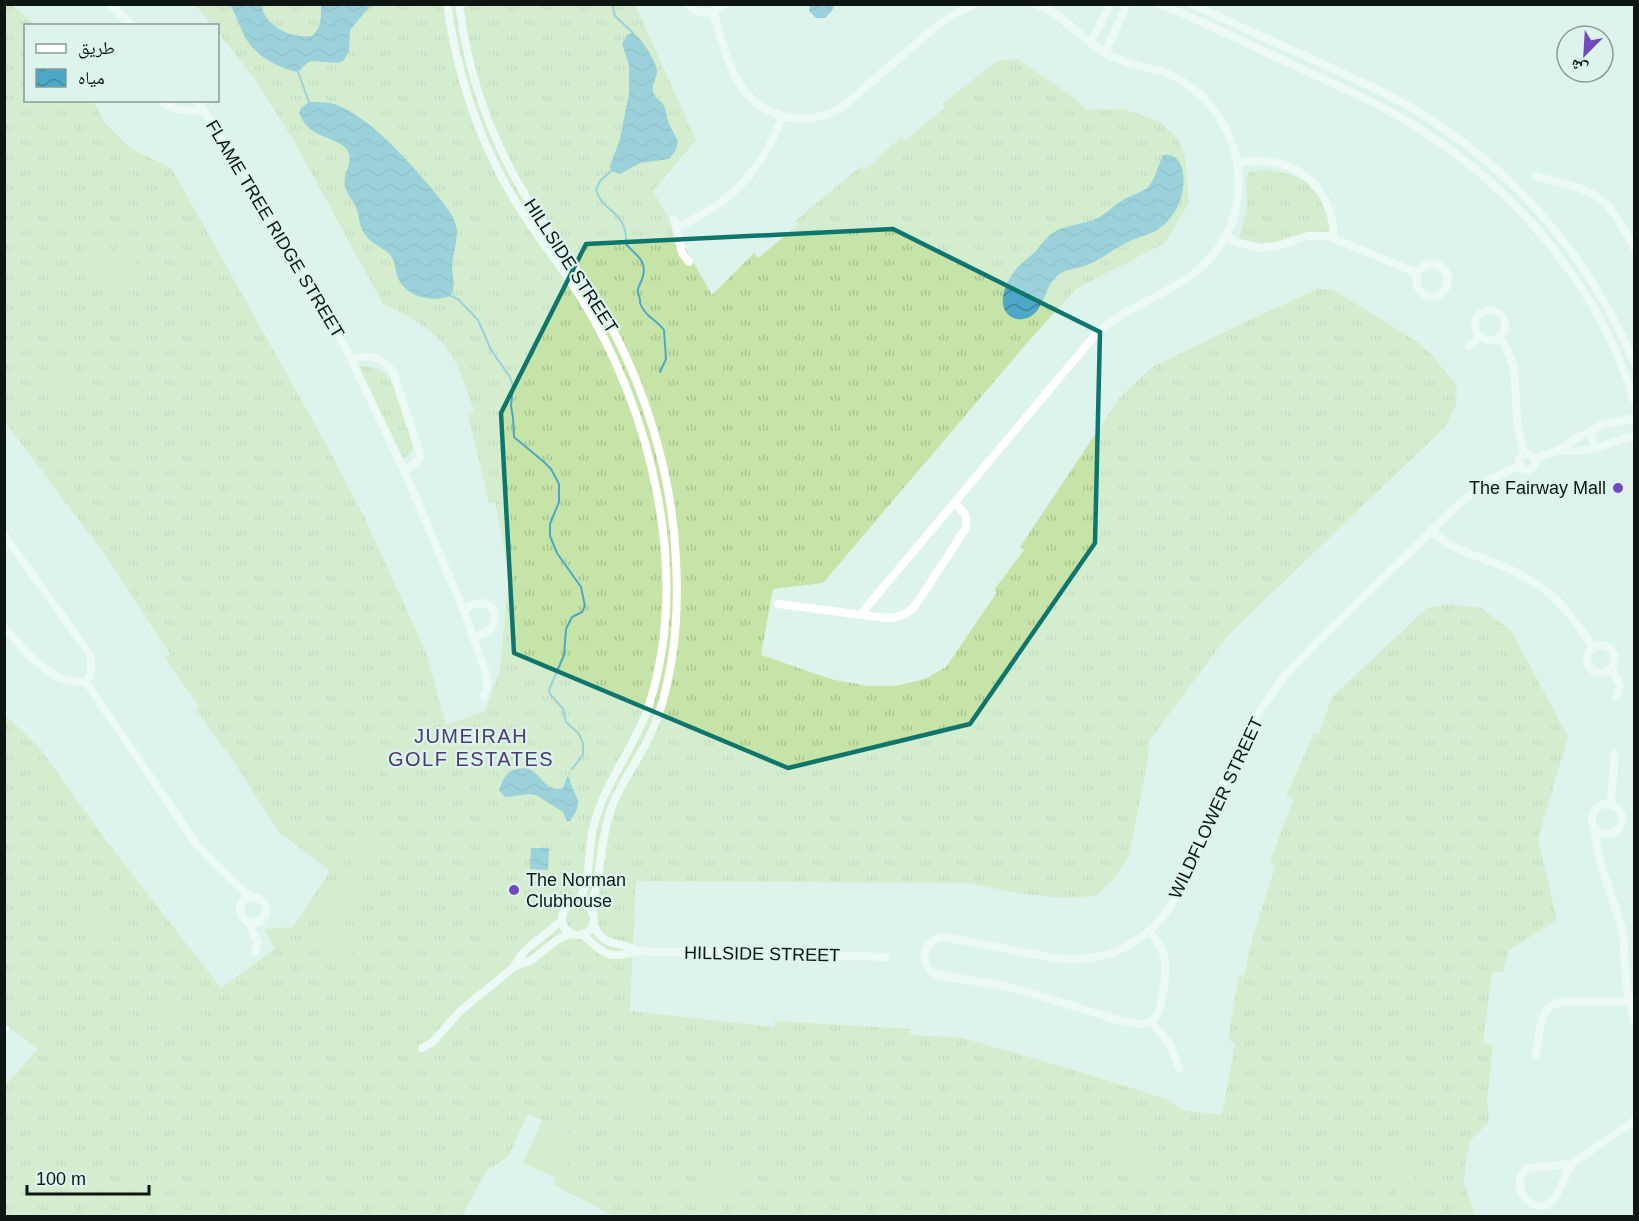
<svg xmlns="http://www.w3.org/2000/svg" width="1639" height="1221" font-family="Arial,'Noto Naskh Arabic',sans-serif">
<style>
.grass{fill:url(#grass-tufts)}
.pitch{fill:#c7e4a8}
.water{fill:url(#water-waves)}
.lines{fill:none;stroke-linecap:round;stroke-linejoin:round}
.stream{stroke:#4da7c6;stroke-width:2}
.minor{stroke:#fff;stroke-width:8}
.marked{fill:none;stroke:#0f766e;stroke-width:4.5;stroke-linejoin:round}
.poi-dot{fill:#7248c0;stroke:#ddf4ed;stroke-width:2}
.labels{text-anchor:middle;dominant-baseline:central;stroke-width:4.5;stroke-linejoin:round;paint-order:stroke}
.street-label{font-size:18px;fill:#0e1614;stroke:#ddf4ed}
.poi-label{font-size:18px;fill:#0e1614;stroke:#ddf4ed;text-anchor:end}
.neighbourhood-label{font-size:20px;letter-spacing:1.5px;fill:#4c3976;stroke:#ddf4ed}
</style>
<defs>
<pattern id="grass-tufts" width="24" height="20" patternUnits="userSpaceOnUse" patternTransform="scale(1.5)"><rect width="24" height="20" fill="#c7e4a8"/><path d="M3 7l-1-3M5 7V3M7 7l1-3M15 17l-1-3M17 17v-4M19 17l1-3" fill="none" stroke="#aac390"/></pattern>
<pattern id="water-waves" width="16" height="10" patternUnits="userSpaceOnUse" patternTransform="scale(1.5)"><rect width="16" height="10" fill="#4da7c6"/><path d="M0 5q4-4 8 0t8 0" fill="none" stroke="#3e87a0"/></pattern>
</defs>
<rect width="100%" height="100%" fill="#ddf4ed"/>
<g class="grass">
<path d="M 5,5 L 12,5 L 35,25 L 26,26 L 26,100 L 93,101 L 105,123 L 130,148 L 172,169 L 328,448 L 365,519 L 426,652 L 446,725 L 485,711 L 500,669 L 509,576 L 495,502 L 489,503 L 468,414 L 474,411 C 468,395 462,372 453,358 C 438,331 410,317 383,304 L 294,141 L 256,81 L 218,32 L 218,26 L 212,25 L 195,5 L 635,5 L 696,140 L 653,191 L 712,295 L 754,253 L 758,258 L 798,225 L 795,221 L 861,166 L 865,170 L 901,137 L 905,141 L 945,107 L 942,104 L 997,61 L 1017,59 L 1076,99 L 1086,110 L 1123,109 L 1159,121 L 1177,138 L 1185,156 L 1189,203 L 1165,243 L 1076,289 L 1027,343 L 823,583 L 773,589 L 761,655 L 813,673 L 835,680 L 868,686 L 895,686 L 925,679 L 946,667 L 997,592 L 994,590 L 1024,550 L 1020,547 L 1120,397 L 1152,367 L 1254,318 L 1317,289 L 1332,289 L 1416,341 L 1430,353 L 1457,386 L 1456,405 L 1444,428 L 1228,635 L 1149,741 L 1148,758 L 1129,856 L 1113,880 L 1096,896 L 1063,898 L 1023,894 L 968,883 L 636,881 L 630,1011 L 774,1027 L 775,1021 L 909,1029 L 911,1035 L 963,1038 L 1077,1071 L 1166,1099 L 1182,1110 L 1222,1115 L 1235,1043 L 1228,1040 L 1239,975 L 1244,976 L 1253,936 L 1275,868 L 1270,862 L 1293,800 L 1286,796 L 1314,733 L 1319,734 L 1332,697 L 1427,608 L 1450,604 L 1482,608 L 1512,632 L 1568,737 L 1538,839 L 1557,920 L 1509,950 L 1503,972 L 1492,972 L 1483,1043 L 1493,1046 L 1487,1101 L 1489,1122 L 1471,1140 L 1466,1156 L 1464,1183 L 1475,1216 L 614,1216 L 554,1185 L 556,1178 L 564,1175 L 573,1135 L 528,1114 L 508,1157 L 486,1171 L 462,1216 L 5,1216 L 5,1085 L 38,1049 L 5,1024 L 4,714 L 38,746 L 107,842 L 221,988 L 275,949 L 264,929 L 293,927 L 330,871 L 279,832 L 232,759 L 195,709 L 199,706 L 165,658 L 170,654 L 104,553 L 5,422 Z"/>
<path d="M 1269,170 C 1291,174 1313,180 1326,200 C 1331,208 1331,228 1333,238 L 1311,237 L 1266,247 L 1239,239 L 1247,208 L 1246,178 L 1249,172 Z"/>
<path d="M 356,366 C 362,366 370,366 375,368 C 400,376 407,425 414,447 L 408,456 L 401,458 Z"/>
</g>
<g class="pitch">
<path d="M 121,245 L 135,252 L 135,260 L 140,276 C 126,288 120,285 102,283 L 90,269 L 96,256 L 108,257 Z"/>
<path d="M 52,370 L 75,377 L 77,390 L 71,405 L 57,407 L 43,379 Z"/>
<path d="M 373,734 L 379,745 L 395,746 L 399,761 L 401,778 L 393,779 L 378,767 L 362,761 L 357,749 L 363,736 Z"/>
<path d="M 364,839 L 373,840 C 378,852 372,860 368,872 C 359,875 355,872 349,865 Z"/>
<path d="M 350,882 L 362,887 L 365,896 L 353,910 L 344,924 L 348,946 L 354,955 L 346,962 L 333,959 L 317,944 L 315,931 L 322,925 L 325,905 L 340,887 Z"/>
<path d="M 90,900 L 100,904 L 103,924 L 114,934 L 109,949 L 97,950 L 93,936 L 78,934 L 73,918 Z"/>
<path d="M 150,1006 L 169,1007 L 181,1018 L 177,1031 L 145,1025 L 140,1015 Z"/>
<path d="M 637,1090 C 645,1093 646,1098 647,1106 C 648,1109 650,1112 651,1116 C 653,1127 641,1129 633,1130 L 626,1125 L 624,1119 L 629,1108 L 630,1097 Z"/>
<path d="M 542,1121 L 573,1135 L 577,1143 L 564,1175 L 556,1178 L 523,1163 Z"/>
<path d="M 1122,1137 L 1135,1145 L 1149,1144 L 1158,1150 L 1156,1163 L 1160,1175 L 1157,1179 C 1150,1179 1141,1182 1135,1178 C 1133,1171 1133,1163 1128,1157 C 1124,1153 1119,1152 1116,1147 L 1116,1142 Z"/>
<path d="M 1402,1151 L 1407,1154 L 1409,1171 L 1419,1183 L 1418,1191 L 1409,1198 L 1403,1198 L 1397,1195 L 1390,1182 L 1377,1167 L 1379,1159 L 1382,1157 L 1394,1158 Z"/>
<path d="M 717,1161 C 722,1163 727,1164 731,1168 C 732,1169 732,1171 734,1172 C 739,1177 745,1174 752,1182 L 750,1186 L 727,1188 L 717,1198 C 709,1199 700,1192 698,1183 L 707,1176 L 711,1163 Z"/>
</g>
<g class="water">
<path d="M 230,5 L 261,5 C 265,26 291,39 312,36 C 322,28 321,16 321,5 L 371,5 L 350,30 L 349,51 L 344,60 L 339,63 L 312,61 L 307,63 L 298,72 C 278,68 253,55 244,35 C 239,25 236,14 230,5 Z"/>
<path d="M 810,5 L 810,4 L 835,5 L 831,12 L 825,18 L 816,18 L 809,11 Z"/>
<path d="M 633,33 C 641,37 656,61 657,71 C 657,79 650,86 654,94 C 655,98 660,101 663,104 C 668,111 666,119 670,126 C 677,140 683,144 669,159 L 640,163 L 620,174 L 611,171 L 610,166 L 620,139 L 629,93 L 629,65 L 622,44 L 627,35 Z"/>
<path d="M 309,102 C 318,102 329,102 337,105 C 374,121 407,160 433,190 C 441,201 452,211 456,225 C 459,237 453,253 452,266 C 452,277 457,287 450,296 C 433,303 406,297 398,278 C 395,272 396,262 391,256 C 386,249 376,246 370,240 C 357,227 361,220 356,207 C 353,199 347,195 345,187 C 342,174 354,163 348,151 C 339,136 309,140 299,113 L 301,108 Z"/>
<path d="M 1163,155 C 1187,152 1186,186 1180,201 C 1177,209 1171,218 1165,224 C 1153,235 1138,236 1124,244 C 1111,251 1099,261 1084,266 C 1076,269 1066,269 1058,275 C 1043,286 1045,316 1023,319 C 1018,320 1014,319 1010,316 C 994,304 1008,278 1018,267 C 1023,262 1029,257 1035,252 C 1042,244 1048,234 1058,230 C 1069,225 1082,224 1093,220 C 1105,216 1112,206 1123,200 C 1131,195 1140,193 1147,188 C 1154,182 1159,164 1163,155 Z"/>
<path d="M 525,768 C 544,773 543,793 563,788 L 567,777 L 569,777 C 574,799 586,799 570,821 L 567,821 L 563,812 L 536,795 L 529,794 L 505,797 L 499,790 C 505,774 508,769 525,768 Z"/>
<path d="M 531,848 L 549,848 L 548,870 L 530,869 Z"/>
</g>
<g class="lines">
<g class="stream">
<path d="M 612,4 L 615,16 L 633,33"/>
<path d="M 298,72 L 309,102"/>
<path d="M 611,171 L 600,181 L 596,190 C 603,213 628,211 626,244 C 635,255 647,259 643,276 C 642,281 639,285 638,289 C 637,294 641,298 640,303 C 646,318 656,319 664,330 L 666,359 L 660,372"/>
<path d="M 451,296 L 458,299 L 478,320 L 491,350 L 510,377 L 513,386 L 511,406 L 513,418 L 514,437 L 544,462 L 551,469 L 559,484 L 559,502 L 550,524 L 550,536 L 557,553 L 581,587 L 585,606 L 582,612 L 572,617 L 566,629 L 564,655 L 549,690 L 550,694 L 563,709 L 566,722 L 579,734 L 583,743 L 583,755 L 572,769"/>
</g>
<g class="minor">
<path d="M 109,4 L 132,26"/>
<path d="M 447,4 C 457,75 480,144 517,204 C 536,236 561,265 580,296 C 652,411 691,573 649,705 C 639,736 620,762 606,792 C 600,805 595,819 592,833 C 588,855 591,884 577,903"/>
<path d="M 459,4 C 468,77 494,148 534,209 C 556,243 583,274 602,310 C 645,386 672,472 676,560 C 679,614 675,668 657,719 C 646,749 627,773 614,801 C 604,826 602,851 598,877 C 596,888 593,899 592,911"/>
<path d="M 687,4 C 698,16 712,16 724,4"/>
<path d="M 1158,4 L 1184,14 C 1226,33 1267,53 1308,72 C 1343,88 1377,103 1410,123 C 1513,185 1599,285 1634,400"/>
<path d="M 1192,4 C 1232,23 1272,41 1312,59 C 1346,75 1381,90 1414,109 C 1513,169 1589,255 1634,362"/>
<path d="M 713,12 C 720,34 727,63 739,83 C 760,119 805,128 841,108 L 934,28 L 954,14 L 975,4"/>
<path d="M 1090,43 L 1106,13 L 1109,4"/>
<path d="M 1105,53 L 1127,4"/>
<path d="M 160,100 C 173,111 186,111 203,109"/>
<path d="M 197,100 L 253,187 L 301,267 L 324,307 L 351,359 L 404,470 L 463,609 L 487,676 L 487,688 L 484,696"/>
<path d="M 1238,163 C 1290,152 1333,184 1334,238"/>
<path d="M 1536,176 C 1559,183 1589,187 1606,204 C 1618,216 1626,234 1634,248"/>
<path d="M 674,219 L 682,253 L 689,262"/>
<path d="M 676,227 C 729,206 763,170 782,116"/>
<path d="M 1226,237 L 1239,243 L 1261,248 L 1276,246 L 1308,236 L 1328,236 L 1417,273"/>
<circle cx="1432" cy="280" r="16"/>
<circle cx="1490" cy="325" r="15"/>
<path d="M 1500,337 L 1508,352 L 1514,368 L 1517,420 L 1524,454"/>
<path d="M 1469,346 L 1480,337"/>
<path d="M 351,359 C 368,354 382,356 393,372 L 420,454 C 419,464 412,466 404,470"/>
<path d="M 1595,449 L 1590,431 L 1595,431"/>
<path d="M 1559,450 C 1587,455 1609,442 1634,436"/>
<circle cx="1527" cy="462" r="8"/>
<path d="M 1535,459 L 1559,450 L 1577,438 L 1602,425 L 1634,418"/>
<path d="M 1431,530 C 1453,553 1482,556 1509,569 C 1551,588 1569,610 1593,647"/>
<path d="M 4,535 L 89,653 C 93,664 92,673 86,682"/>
<path d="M 778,604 L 886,618 C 898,618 907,615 915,606 L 966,528 L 966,516 L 955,502"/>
<path d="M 463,609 C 469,607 476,602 483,603 C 494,605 499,618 492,627 C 488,632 480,635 474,638"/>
<path d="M 860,615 L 1096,334 C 1131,301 1182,293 1213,255 C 1258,201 1242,118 1182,81 C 1158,66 1129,67 1105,53 C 1080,38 1063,14 1035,4"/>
<path d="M 4,628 C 27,651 50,686 86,682"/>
<circle cx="1601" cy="659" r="14"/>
<path d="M 1612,669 L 1620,686 L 1616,697"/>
<path d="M 86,682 L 196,844 L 216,865 L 250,897"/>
<circle cx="1607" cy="819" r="15"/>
<path d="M 1610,805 L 1612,790 L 1615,754"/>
<path d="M 1593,825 L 1601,865 L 1623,931 L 1626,985 L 1634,1020"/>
<circle cx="253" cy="910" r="13"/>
<circle cx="578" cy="919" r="16"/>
<path d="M 248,922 L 258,943 L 255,952"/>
<path d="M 593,923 C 602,949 620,940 637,951"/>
<path d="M 1149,931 C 1174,959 1165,975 1160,1009 C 1156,1019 1150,1023 1140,1024 C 1118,1022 1095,1012 1073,1006 C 1046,998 1020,989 993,984 C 980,981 942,978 934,973 C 926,968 922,958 926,949 C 929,941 937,938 944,937 L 1054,958 C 1118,966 1159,935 1186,879 L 1221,789 L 1243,741 L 1254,719 L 1283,678 L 1316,643 L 1459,504 L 1486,482 L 1520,465"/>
<path d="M 582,934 C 604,954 608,960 639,951 L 886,957"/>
<path d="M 515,966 C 523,945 548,936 562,919"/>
<path d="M 1151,1021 L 1171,1046 L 1179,1068"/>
<path d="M 4,1030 L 5,1029"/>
<path d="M 422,1048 L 433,1042 L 459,1012 L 515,966 L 530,961 L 557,940 L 571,933"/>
<path d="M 1536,1054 C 1540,1034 1538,1004 1562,1002 L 1629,1002"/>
<path d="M 1571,1164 C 1566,1173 1559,1195 1551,1202 C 1533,1217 1507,1186 1527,1168 Z"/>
<path d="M 1571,1164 L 1634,1121"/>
</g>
</g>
<path d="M0 0H1639V1221H0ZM 893,229 L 1100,332 L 1095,543 L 970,724 L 788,768 L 514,653 L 501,413 L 586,244 Z" fill="#ddf4ed" fill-opacity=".55" fill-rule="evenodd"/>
<path class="marked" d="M 893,229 L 1100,332 L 1095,543 L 970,724 L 788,768 L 514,653 L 501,413 L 586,244 Z"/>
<g class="poi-dot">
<circle cx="1618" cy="488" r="6"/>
<circle cx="514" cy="890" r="6"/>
</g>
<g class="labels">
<g class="street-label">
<text transform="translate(275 229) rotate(59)">FLAME TREE RIDGE STREET</text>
<text transform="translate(571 266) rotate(57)">HILLSIDE STREET</text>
<text transform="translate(1216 808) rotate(-65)">WILDFLOWER STREET</text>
<text transform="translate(762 954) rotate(1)">HILLSIDE STREET</text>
</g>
<g class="poi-label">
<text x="1606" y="488">The Fairway Mall</text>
<text x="526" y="880" text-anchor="start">The Norman<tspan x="526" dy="21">Clubhouse</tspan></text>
</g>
<g class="neighbourhood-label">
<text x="471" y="736">JUMEIRAH<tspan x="471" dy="23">GOLF ESTATES</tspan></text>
</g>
</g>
<rect width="1639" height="1221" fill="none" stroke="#0e1614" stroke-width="12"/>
<rect x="24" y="24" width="195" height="78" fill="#ddf4ed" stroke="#8a9b96" stroke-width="1.5"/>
<rect x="36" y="44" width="30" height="9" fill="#ffffff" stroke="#8a9b96" stroke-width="1.5"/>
<text x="78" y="54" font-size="18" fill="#0e1614">طريق</text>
<rect x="36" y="69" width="30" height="18" fill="url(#water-waves)" stroke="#8a9b96" stroke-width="1.5"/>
<text x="78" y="84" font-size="18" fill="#0e1614">مياه</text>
<g transform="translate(1585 54) rotate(204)"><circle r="28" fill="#ddf4ed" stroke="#8a9b96" stroke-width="1.5"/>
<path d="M0-4.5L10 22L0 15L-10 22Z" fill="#7248c0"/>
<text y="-9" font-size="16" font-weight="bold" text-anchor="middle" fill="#0e1614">ش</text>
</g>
<path d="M27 1185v9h122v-9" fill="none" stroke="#0e1614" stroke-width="3"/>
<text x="36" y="1185" font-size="18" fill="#0e1614" stroke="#ddf4ed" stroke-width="4.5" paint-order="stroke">100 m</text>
</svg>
